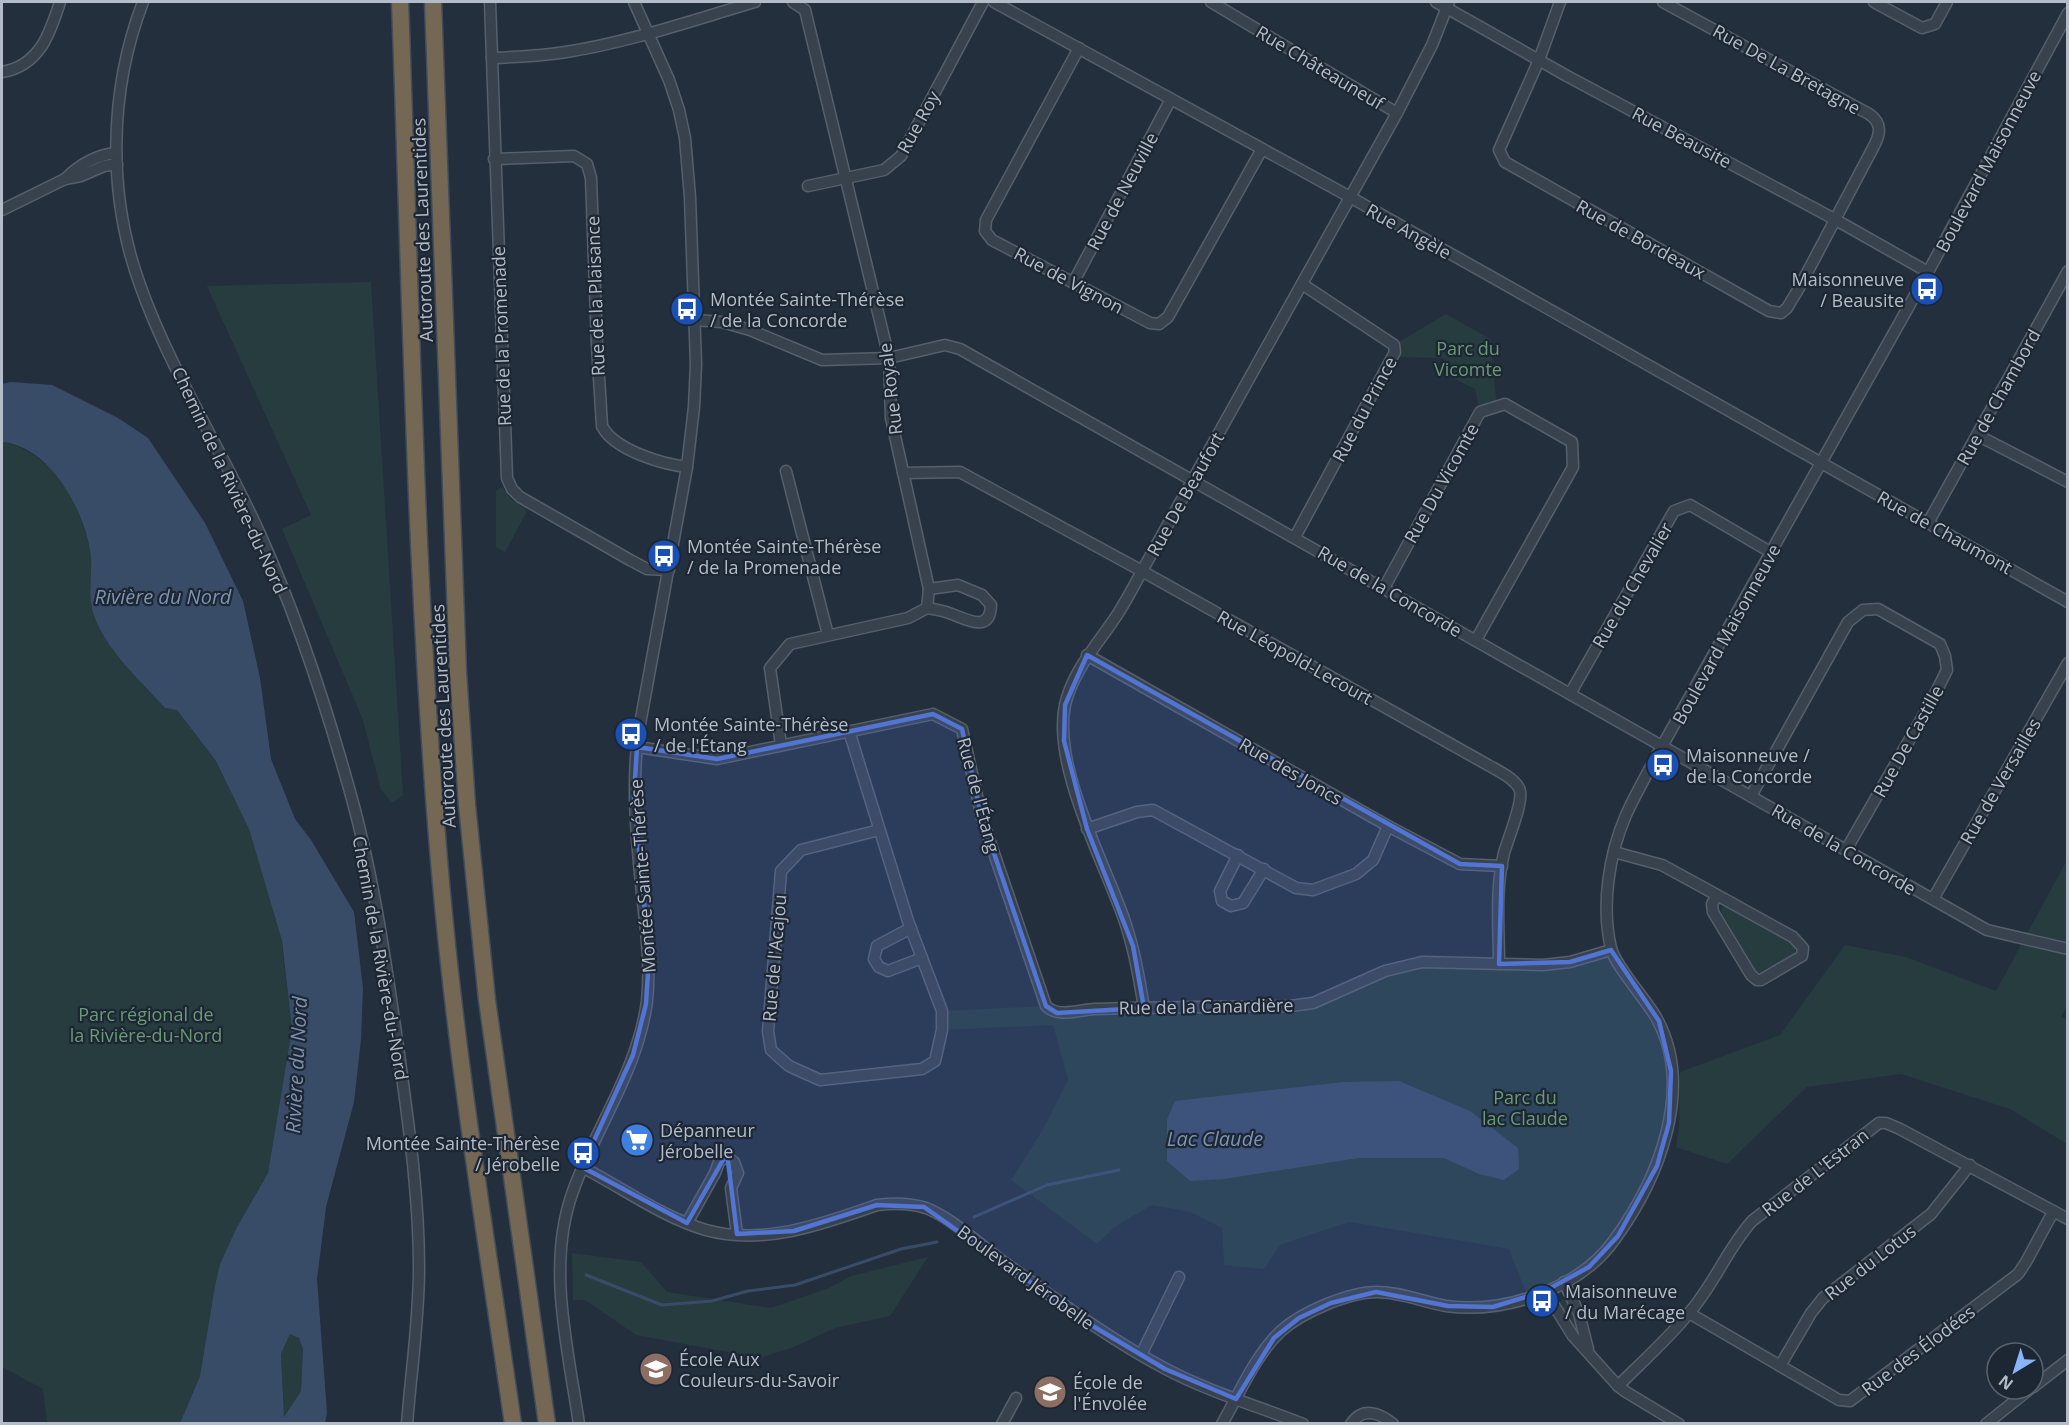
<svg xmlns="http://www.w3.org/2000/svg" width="2069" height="1425" font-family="'Open Sans',sans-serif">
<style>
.green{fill:#263c3f}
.water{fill:#394c67;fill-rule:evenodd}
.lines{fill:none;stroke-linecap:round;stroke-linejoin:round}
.stream{stroke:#394c67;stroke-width:3}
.minor-casing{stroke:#565f6c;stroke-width:13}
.highway-casing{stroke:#434c59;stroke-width:19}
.minor{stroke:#38414e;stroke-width:10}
.highway{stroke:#746855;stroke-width:16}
.marked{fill:#5274d3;fill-opacity:0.2;stroke:#5274d3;stroke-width:4.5;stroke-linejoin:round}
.labels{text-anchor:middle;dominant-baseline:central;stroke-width:4.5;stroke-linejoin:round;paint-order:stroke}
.street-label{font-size:18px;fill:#b4bcc9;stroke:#1d2633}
.poi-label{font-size:18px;fill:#b4bcc9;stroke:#1d2633;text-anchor:start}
.park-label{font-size:18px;fill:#6b9a76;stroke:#1d2633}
.water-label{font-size:20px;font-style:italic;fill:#7c92b1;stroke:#1d2633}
</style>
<rect width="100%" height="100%" fill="#242f3e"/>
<g class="green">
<path d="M 371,282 L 403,795 L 392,803 L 381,790 L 363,720 L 282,529 L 311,515 L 207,286 Z"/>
<path d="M 1446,314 L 1490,339 L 1497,407 L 1480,412 L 1475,389 L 1440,372 L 1444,358 L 1392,357 L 1394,345 Z"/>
<path d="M 2,442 C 23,444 49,464 62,481 C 75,500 89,536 91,558 C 92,574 88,599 93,613 C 106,651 139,680 165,708 L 177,710 L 216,761 L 249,829 L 281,938 L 292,1029 L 268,1173 L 237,1227 L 220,1264 L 215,1286 L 200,1376 L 180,1423 L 47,1423 L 43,1389 L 2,1367 Z"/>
<path d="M 502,487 L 511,499 L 527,511 L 505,552 L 496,547 L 496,491 Z"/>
<path d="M 2067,860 L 2068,1004 L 2061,1017 L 2067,1019 L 2067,1144 L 2010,1109 L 1901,1074 L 1807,1087 L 1727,1164 L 1676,1147 L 1679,1128 L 1680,1072 L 1780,1035 L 1845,945 L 1906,957 L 1996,991 Z"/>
<path d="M 1722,907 L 1726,907 L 1786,940 L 1795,946 L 1795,953 L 1762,973 L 1756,972 L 1721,911 Z"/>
<path d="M 1611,950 L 1649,1006 L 1671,1071 L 1662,1152 L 1600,1258 L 1528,1298 L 1509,1249 L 1349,1222 L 1280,1245 L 1264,1269 L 1224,1265 L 1222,1228 L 1190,1212 L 1152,1205 L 1116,1226 L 1097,1244 L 1011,1180 L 1042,1131 L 1068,1080 L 1053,1025 L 942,1030 L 942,1011 L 1046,1006 L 1050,1010 L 1290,1006 L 1422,962 L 1543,965 Z"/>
<path d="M 572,1253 L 641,1262 L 667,1292 L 771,1308 L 829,1288 L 851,1276 L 928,1257 L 890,1316 L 835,1328 L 794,1347 L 760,1358 L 636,1335 L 585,1300 L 573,1300 Z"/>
<path d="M 1562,1299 C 1573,1304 1577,1323 1579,1334 L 1576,1334 L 1561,1307 L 1559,1304 Z"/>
<path d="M 290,1334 L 299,1338 L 303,1349 L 301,1391 L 284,1418 L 281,1354 Z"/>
</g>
<g class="water">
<path d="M 11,382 L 52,385 L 118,418 L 148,438 L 205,523 L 243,601 L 260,678 L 271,759 L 295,819 L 311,840 L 354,912 L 363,988 L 361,1039 L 354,1102 L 326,1207 L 317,1279 L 327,1413 L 325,1423 L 180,1423 L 200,1376 L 215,1286 L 220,1264 L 237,1227 L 268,1173 L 292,1029 L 282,941 L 249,829 L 216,761 L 177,710 L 165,708 C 139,679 106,651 93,613 C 88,599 92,574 91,558 C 87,514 51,446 2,442 L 2,384 ZM 290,1334 L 299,1338 L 303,1349 L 301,1391 L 284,1417 L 281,1354 Z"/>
<path d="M 1399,1081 L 1470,1111 L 1518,1148 L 1519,1169 L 1504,1180 L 1479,1174 L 1444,1158 L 1359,1158 L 1224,1179 L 1190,1181 L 1167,1161 L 1167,1120 L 1175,1101 L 1344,1082 Z"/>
</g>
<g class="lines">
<g class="stream">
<path d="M 974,1217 L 1047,1185 L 1119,1170"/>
<path d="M 586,1275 L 662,1305 L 712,1301 L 748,1291 L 795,1285 L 901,1249 L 937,1242"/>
</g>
<defs>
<g id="minor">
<path d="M 143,2 C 109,91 107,194 140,285 C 170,370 222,450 259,532 C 298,618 327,708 352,799 C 374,880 386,963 398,1047 C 408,1120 419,1194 419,1268 C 419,1320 411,1372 407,1424"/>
<path d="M 490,2 L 507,478 L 512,489 L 520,497 L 630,560 L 647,569 L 669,570"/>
<path d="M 994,2 L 1350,197 L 2068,602"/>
<path d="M 1211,2 L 1397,113"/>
<path d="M 1436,2 L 1567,76 L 1836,220 L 1928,272"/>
<path d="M 1560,2 L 1539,60 L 1499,150 L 1505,162 L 1769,311 L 1781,313 L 1787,308 L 1799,288 L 1875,144 C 1881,132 1881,122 1869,114 L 1663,2"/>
<path d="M 1874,2 L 1922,28 L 1935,24 L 1947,2"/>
<path d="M 1079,48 L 986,220 L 985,231 L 992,240 L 1150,323 L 1159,324 L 1168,317 L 1262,149"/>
<path d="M 492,58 C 517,57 542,56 566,52 C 630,42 693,20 755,2"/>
<path d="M 2,72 C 39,66 50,34 60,2"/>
<path d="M 494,159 L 574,156 L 587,164 L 591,178 L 597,345 L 602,426 C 614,450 662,464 687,467"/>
<path d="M 65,179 C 79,165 96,155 116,153"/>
<path d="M 808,186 L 884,170 L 901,156 L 983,2"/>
<path d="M 2,210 L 65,179 L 81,176 L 104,166 L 117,164"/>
<path d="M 1073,283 L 1171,99"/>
<path d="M 695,320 L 722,322 L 750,330 L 822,360 L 889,358 L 945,345 L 960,349 L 1987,930 L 2068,949"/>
<path d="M 1977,435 L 2068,482"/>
<path d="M 786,471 L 828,635"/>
<path d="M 903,473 L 960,472 L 1142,571 L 1488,765 C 1498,771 1517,779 1520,791 C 1523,803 1508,839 1504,853 C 1495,889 1499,928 1499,964"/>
<path d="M 1928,523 L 2068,271"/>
<path d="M 1295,537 L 1395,352 L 1394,345 L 1302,284"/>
<path d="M 1384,588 L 1480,412 L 1505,404 L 1572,442 L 1573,467 L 1476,640"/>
<path d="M 927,608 C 933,609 940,610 946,612 C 963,617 990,636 991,605 L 982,595 L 958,585 L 929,589"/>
<path d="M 1087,655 L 1388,826 L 1460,864 L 1502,866"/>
<path d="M 1570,694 L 1674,511 L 1690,505 L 1772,553"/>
<path d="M 849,731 L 908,921 L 942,1011 L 942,1030 L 935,1061 L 922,1069 L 820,1080 L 789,1066 L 771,1050 L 768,1031 L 781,871 L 801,850 L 879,830"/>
<path d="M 781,745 L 770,668 L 790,644 L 908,618 L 927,608 L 929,589 L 891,418 L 889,358 L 805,10 L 793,2"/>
<path d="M 637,747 L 717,759 L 933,714 L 962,729 L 982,818 L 1046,1006 C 1058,1018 1078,1010 1095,1009 C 1160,1007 1225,1007 1290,1006 L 1313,1003 L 1385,971 L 1422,962 L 1543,965 L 1570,962 L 1611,950"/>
<path d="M 1751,796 L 1848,622 L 1863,610 L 1878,609 L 1940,644 L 1945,656 L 1947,670 L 1930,704 L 1846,850"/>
<path d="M 1087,829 L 1137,812 L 1153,810 L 1296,888 L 1313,890 L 1356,874 L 1373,860 L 1388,826"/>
<path d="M 1614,852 L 1662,865 L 1717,895 L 1712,904 L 1713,912 L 1751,975 L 1757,980 L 1761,980 L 1802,956 L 1803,948 L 1793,937 L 1717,895"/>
<path d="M 1238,855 L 1220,891 L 1222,901 L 1231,906 L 1243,903 L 1264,869"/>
<path d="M 1933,899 L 2068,663"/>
<path d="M 911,928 L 877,946 L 874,959 L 879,967 L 888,971 L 922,958"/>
<path d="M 1144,1008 C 1139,977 1134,948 1124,919 C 1104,862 1052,765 1065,705 C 1073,670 1098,644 1117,615 C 1126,601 1134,586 1142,571 L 1397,113 L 1432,45 L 1449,2"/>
<path d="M 582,1167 C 623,1188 662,1217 706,1230 C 763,1246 823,1224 877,1205 C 892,1203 911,1203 926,1208 C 950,1217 979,1244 1001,1260 C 1054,1298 1106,1337 1164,1368 C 1207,1391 1257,1406 1303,1424"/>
<path d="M 687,1223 L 715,1173 L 719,1162 L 726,1157 L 734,1162 L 738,1173 L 731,1188 L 737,1234"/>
<path d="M 1564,1282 L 1579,1314 L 1588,1349"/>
<path d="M 1545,1291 L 1573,1336 L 1618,1386 L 1626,1392 L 1679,1424"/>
<path d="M 1689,1313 L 1839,1400 L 1850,1401 L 2018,1274 L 2026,1262 L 2053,1212"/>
<path d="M 1141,1355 L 1179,1277"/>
<path d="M 1780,1366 L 1811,1313 L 1823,1298 L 1931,1214 L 1970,1165"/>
<path d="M 1618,1386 C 1642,1362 1668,1339 1689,1313 C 1714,1285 1727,1249 1752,1221 L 1879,1123 L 1886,1123 L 1900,1129 L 2068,1219"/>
<path d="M 2033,1387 L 2068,1360"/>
<path d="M 579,1424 C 568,1348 546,1265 573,1191 C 596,1127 638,1070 647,1001 C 651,962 645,923 641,884 C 636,834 632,785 638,735 L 687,467 L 694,407 L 696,364 L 690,197 L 685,138 L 679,110 L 669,80 L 634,2"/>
<path d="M 1002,1424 L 1016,1398"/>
<path d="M 1222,1424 C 1239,1394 1256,1354 1281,1331 C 1302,1312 1349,1292 1377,1292 C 1401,1292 1423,1302 1446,1306 C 1505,1314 1580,1289 1615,1239 C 1658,1180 1695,1089 1657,1019 C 1646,999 1615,966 1611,948 C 1601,906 1609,854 1626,815 C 1635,795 1646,776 1656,757 L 1928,272 L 2068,13"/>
<path d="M 1351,1424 C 1362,1407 1379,1412 1393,1424"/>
<path d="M 1986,1424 L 2030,1389"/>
</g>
<g id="highway">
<path d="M 400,2 C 411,295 415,590 441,883 C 457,1064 487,1244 513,1424"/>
<path d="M 433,2 L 458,672 L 467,805 L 487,1000 L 547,1424"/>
</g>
</defs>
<use href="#minor" class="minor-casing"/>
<use href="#highway" class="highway-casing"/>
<use href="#minor" class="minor"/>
<use href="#highway" class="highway"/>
</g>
<path class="marked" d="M 1087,655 L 1460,864 L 1502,866 L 1499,964 L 1570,962 L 1611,950 L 1659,1021 L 1671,1071 L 1669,1123 L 1657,1166 L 1618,1236 L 1589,1267 L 1545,1291 L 1493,1307 L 1448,1306 L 1376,1292 L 1331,1303 L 1299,1318 L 1274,1338 L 1236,1399 L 1165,1369 L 1091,1325 L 924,1207 L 877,1205 L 794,1231 L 737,1234 L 727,1153 L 687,1223 L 582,1167 L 633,1055 L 646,1004 L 649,956 L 634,796 L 637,747 L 717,759 L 933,714 L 962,729 L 982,818 L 1046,1006 L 1057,1013 L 1144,1008 L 1133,946 L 1087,829 L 1064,741 L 1065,705 Z"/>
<defs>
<symbol id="bus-disc" viewBox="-11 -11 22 22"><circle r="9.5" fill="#1a4fb4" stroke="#1d2633"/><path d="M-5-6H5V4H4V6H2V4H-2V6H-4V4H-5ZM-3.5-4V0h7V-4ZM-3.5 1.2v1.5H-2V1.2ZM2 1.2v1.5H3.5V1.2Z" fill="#fff"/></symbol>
<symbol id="supermarket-disc" viewBox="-11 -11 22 22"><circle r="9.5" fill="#3f7fe0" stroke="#1d2633"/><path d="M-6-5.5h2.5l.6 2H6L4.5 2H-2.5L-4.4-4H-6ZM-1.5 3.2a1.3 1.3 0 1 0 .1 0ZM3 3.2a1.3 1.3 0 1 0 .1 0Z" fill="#fff"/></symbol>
<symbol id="school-disc" viewBox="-11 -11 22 22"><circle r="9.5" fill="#8d6e63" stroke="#1d2633"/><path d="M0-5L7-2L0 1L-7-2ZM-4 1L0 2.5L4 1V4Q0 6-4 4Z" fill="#fff"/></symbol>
</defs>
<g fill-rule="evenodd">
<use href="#bus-disc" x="1908" y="270" width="38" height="38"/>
<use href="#bus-disc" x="668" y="290" width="38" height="38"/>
<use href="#bus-disc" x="645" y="537" width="38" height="38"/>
<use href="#bus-disc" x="612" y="715" width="38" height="38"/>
<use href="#bus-disc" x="1644" y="746" width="38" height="38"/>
<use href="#supermarket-disc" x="618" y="1121" width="38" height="38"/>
<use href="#bus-disc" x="564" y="1134" width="38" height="38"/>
<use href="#bus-disc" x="1523" y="1282" width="38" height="38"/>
<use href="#school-disc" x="637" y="1350" width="38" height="38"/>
<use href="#school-disc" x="1031" y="1373" width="38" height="38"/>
</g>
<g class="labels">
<g class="street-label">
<text transform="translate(1320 67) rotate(31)">Rue Châteauneuf</text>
<text transform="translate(1787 69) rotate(29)">Rue De La Bretagne</text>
<text transform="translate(918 122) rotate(-61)">Rue Roy</text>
<text transform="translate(1682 137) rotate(28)">Rue Beausite</text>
<text transform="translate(1988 161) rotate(-62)">Boulevard Maisonneuve</text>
<text transform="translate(1122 191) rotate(-62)">Rue de Neuville</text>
<text transform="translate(422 230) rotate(-92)">Autoroute des Laurentides</text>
<text transform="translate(1409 231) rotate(29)">Rue Angèle</text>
<text transform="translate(1641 239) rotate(29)">Rue de Bordeaux</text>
<text transform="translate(1069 280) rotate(28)">Rue de Vignon</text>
<text transform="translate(595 296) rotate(-92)">Rue de la Plaisance</text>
<text transform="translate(501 336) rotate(-92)">Rue de la Promenade</text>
<text transform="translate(890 389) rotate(-97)">Rue Royale</text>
<text transform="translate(1998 397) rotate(-61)">Rue de Chambord</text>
<text transform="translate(1364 409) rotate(-62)">Rue du Prince</text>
<text transform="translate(230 480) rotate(65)">Chemin de la Rivière-du-Nord</text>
<text transform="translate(1441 483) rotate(-61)">Rue Du Vicomte</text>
<text transform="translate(1185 494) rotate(-61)">Rue De Beaufort</text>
<text transform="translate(1945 532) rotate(29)">Rue de Chaumont</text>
<text transform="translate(1632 585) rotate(-60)">Rue du Chevalier</text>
<text transform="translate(1390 591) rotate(30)">Rue de la Concorde</text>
<text transform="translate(1726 634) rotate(-61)">Boulevard Maisonneuve</text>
<text transform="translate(1295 657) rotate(29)">Rue Léopold-Lecourt</text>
<text transform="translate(443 716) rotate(-93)">Autoroute des Laurentides</text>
<text transform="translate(1908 741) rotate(-61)">Rue De Castille</text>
<text transform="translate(1291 771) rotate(30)">Rue des Joncs</text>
<text transform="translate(2000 781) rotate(-60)">Rue de Versailles</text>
<text transform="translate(979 795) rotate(75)">Rue de l'Étang</text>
<text transform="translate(1844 849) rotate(30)">Rue de la Concorde</text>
<text transform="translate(642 876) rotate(-94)">Montée Sainte-Thérèse</text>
<text transform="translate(381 958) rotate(80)">Chemin de la Rivière-du-Nord</text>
<text transform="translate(774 958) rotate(-85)">Rue de l'Acajou</text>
<text transform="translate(1206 1006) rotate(-1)">Rue de la Canardière</text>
<text transform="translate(1815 1172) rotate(-38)">Rue de L'Estran</text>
<text transform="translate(1870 1262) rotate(-38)">Rue du Lotus</text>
<text transform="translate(1026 1277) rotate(36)">Boulevard Jérobelle</text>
<text transform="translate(1918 1350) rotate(-37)">Rue des Élodées</text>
</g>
<g class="poi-label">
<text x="1904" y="279" text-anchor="end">Maisonneuve<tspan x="1904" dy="21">/ Beausite</tspan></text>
<text x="710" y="299">Montée Sainte-Thérèse<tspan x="710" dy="21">/ de la Concorde</tspan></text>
<text x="687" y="546">Montée Sainte-Thérèse<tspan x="687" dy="21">/ de la Promenade</tspan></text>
<text x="654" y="724">Montée Sainte-Thérèse<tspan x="654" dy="21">/ de l'Étang</tspan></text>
<text x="1686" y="755">Maisonneuve /<tspan x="1686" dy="21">de la Concorde</tspan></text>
<text x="660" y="1130">Dépanneur<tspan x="660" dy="21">Jérobelle</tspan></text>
<text x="560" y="1143" text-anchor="end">Montée Sainte-Thérèse<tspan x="560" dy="21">/ Jérobelle</tspan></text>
<text x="1565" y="1291">Maisonneuve<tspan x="1565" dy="21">/ du Marécage</tspan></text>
<text x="679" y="1359">École Aux<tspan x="679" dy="21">Couleurs-du-Savoir</tspan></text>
<text x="1073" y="1382">École de<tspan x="1073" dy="21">l'Énvolée</tspan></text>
</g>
<g class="park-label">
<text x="1468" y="348">Parc du<tspan x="1468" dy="21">Vicomte</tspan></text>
<text x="146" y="1014">Parc régional de<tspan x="146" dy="21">la Rivière-du-Nord</tspan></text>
<text x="1525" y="1097">Parc du<tspan x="1525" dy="21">lac Claude</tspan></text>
</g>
<g class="water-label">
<text x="163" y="596">Rivière du Nord</text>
<text transform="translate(296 1065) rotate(-87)">Rivière du Nord</text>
<text x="1215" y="1138">Lac Claude</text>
</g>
</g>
<rect width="2069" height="1425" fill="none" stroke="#b4bcc9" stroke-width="6"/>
<g transform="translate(2015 1371) rotate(218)"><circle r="28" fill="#1d2633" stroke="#59626f" stroke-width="1.5"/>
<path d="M0-4.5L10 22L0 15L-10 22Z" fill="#8ab4f8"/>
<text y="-9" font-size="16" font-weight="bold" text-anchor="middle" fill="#b4bcc9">N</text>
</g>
</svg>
